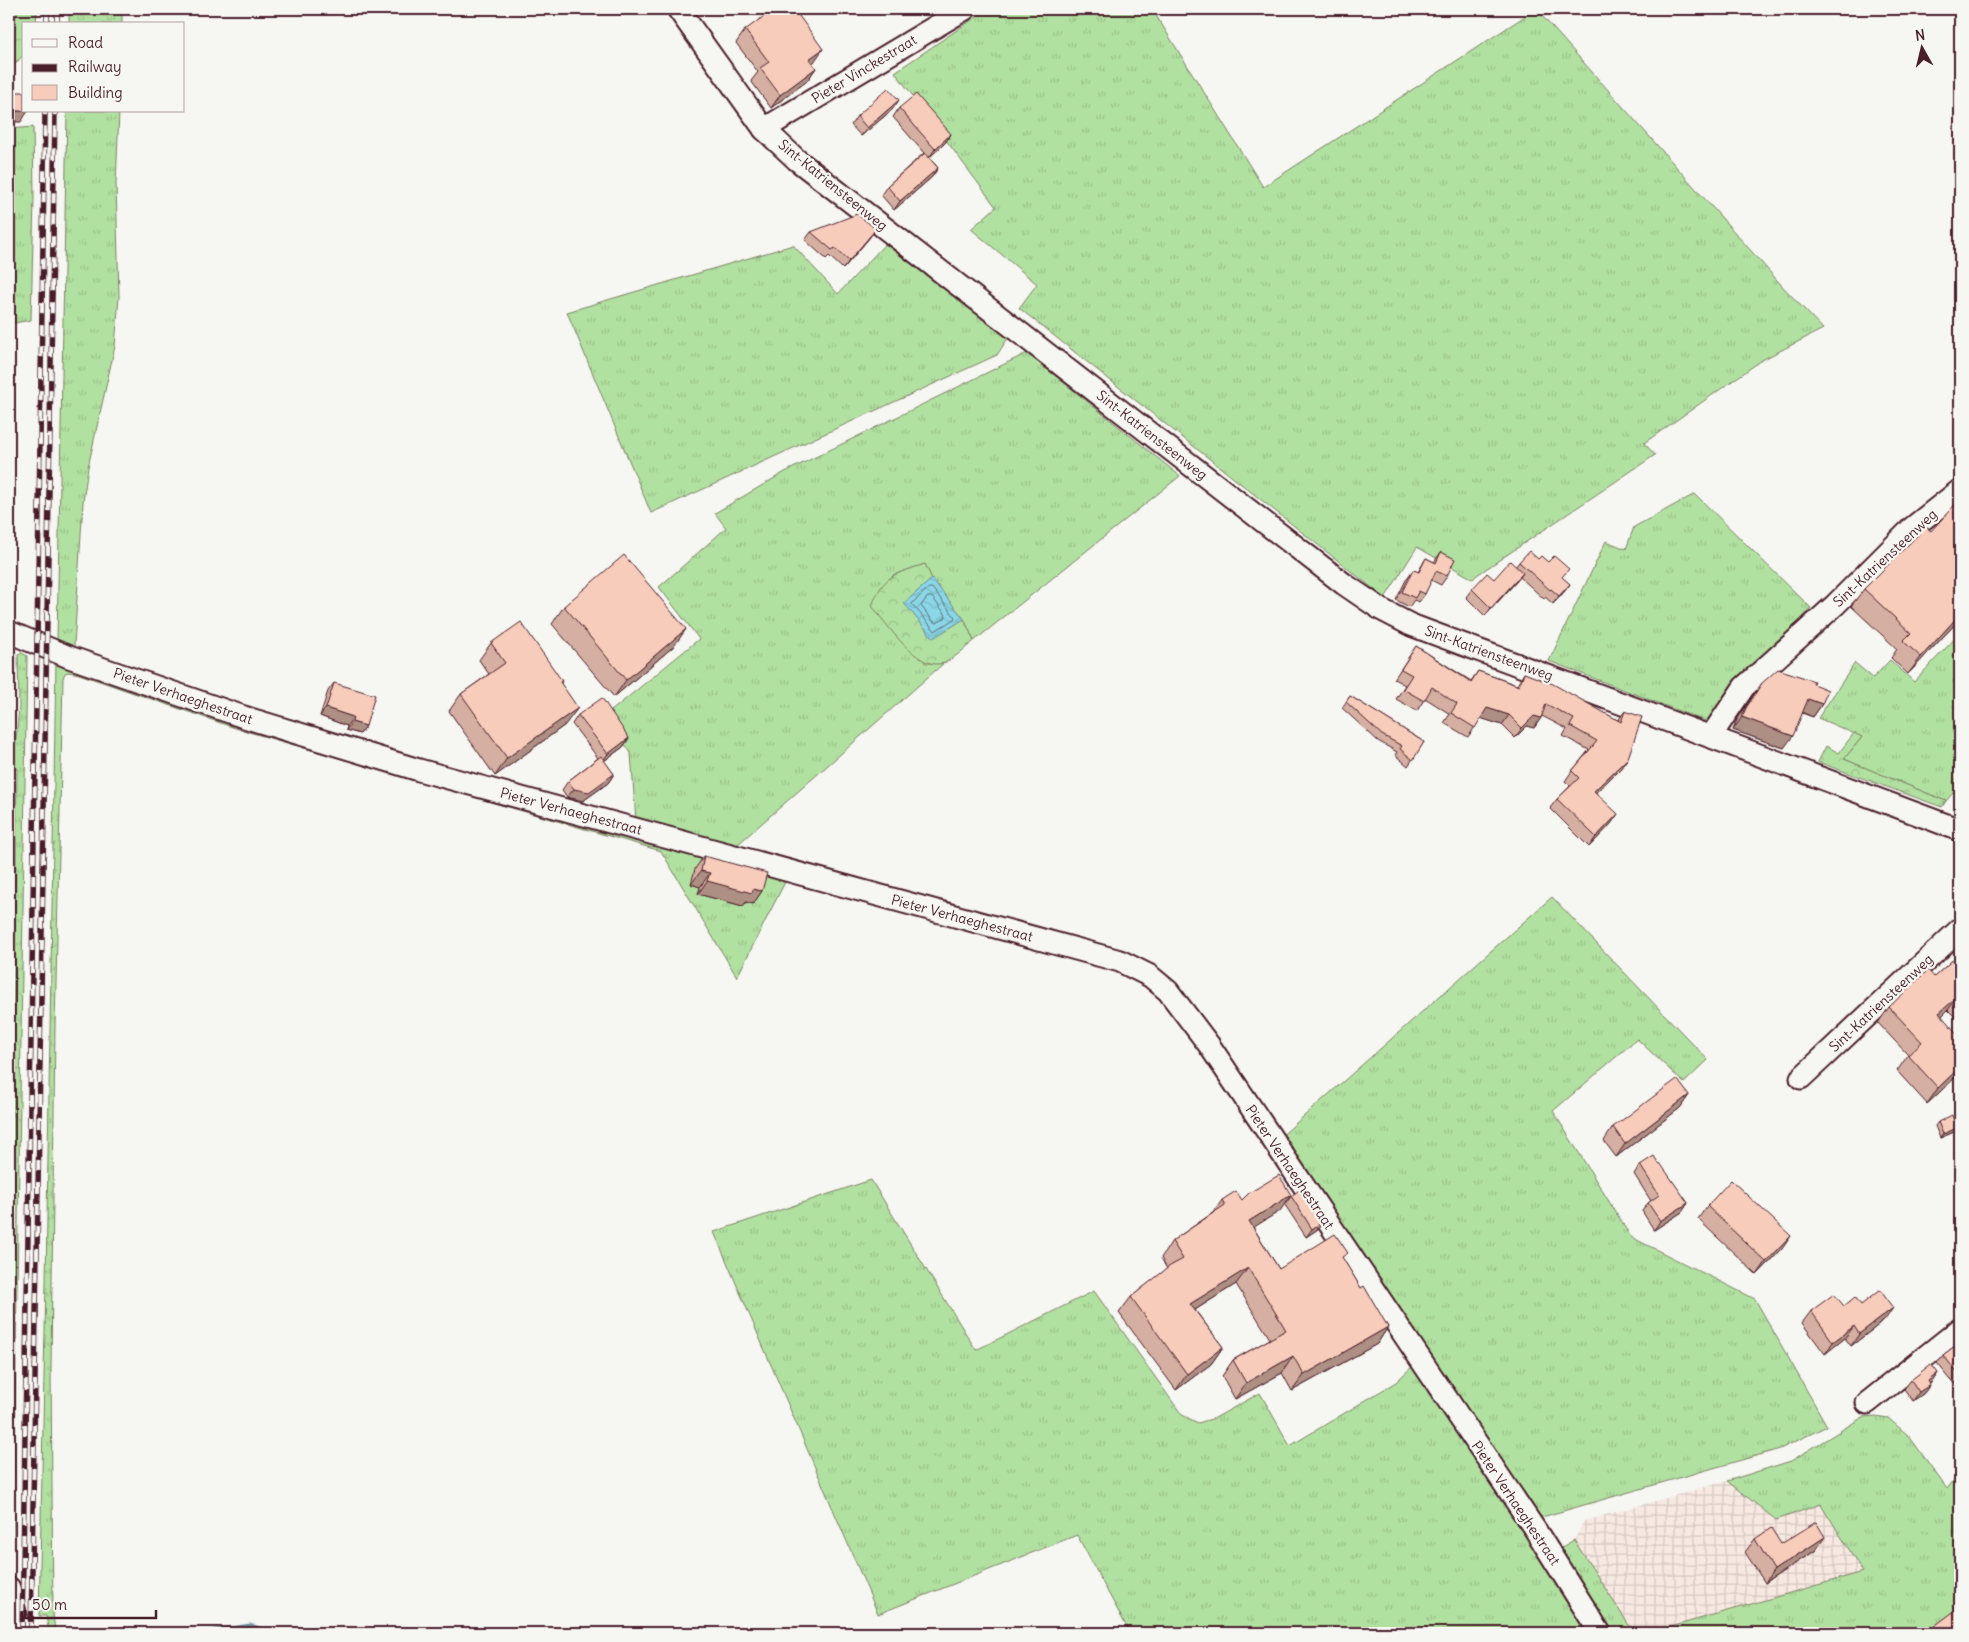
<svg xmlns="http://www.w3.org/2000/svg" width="1969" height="1642" font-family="Delius,sans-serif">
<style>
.industrial{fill:url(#industrial-grid)}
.grass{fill:url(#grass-tufts);stroke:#7e8066}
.forest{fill:url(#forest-crowns);stroke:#7e8066}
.water{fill:url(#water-waves);stroke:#708d9c}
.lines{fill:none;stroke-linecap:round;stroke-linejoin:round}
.shore{stroke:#636976;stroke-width:1}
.stream{stroke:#708d9c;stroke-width:5}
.minor-casing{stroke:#4a1f2b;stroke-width:25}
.minor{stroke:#f6f6f2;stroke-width:21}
.rail-casing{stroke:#4a1f2b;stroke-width:5.5}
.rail{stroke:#f6f6f2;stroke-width:4;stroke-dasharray:11;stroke-linecap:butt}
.wall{fill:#d5afa1;stroke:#4a1f2b}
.shaded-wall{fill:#ae8f83;stroke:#4a1f2b}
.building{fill:#f8ccbb;stroke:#4a1f2b}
.labels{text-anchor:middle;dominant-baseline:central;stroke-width:4.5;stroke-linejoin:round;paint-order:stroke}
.street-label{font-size:14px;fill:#4a1f2b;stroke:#f6f6f2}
</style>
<defs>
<pattern id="industrial-grid" width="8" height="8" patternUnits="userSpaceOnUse" patternTransform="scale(1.25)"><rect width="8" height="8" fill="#f7e9e2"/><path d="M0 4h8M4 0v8" fill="none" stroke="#d5c7c2"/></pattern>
<pattern id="grass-tufts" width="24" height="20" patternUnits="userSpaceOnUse" patternTransform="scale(1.25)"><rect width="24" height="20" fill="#b1e1a0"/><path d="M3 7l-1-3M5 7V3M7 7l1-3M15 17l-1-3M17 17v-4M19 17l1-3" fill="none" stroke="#9ac18a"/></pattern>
<pattern id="forest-crowns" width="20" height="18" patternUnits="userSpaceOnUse" patternTransform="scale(1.25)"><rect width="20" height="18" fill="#b1e1a0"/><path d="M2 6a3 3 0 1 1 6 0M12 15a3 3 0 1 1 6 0" fill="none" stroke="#9ac18a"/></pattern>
<pattern id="water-waves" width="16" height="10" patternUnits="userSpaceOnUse" patternTransform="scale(1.25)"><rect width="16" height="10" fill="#89d7e7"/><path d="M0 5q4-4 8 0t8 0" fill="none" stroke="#78b8c6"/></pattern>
</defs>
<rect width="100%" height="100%" fill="#f6f6f2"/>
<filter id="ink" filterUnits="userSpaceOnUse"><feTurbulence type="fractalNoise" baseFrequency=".02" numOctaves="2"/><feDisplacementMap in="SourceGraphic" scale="10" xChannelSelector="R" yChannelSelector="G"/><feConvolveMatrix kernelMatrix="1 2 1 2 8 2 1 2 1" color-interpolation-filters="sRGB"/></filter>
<g filter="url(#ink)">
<path class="industrial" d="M 1727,1481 L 1776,1520 L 1821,1504 L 1863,1572 L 1650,1633 L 1634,1633 L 1574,1540 L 1584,1521 Z"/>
<g class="grass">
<rect x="69" y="9" width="53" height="15"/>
<path d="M 988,9 L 1152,9 L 1263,187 L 1536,9 L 1784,288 L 1823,329 L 1762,360 L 1644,443 L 1655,455 L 1477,575 L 1473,579 L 1417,547 L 1385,598 L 1019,308 L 1037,284 L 971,229 L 996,207 L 895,72 Z"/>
<path d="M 67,111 L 119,111 L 116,184 L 119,297 L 115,346 L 88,467 L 83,502 L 74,646 L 57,641 Z"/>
<path d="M 33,127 L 34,198 L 31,320 L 9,324 L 9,129 Z"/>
<path d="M 885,244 L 1008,338 L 997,355 L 651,513 L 567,312 L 793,245 L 838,294 Z"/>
<path d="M 1027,353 L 1180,476 L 974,641 L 964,619 L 932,579 L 925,564 L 893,575 L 925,663 L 944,663 L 736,846 L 636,822 L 631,753 L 605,716 L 699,639 L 659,587 L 726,528 L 715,513 L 785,472 Z"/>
<path d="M 1695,494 L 1811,608 L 1803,617 L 1809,622 L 1710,723 L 1549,661 L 1606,541 L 1626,549 L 1634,527 Z"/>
<path d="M 1960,633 L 1960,785 L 1946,801 L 1844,759 L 1862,737 L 1818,718 L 1855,663 L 1873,678 L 1890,660 L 1914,682 Z"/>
<path d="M 22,653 L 27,656 L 13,1540 L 9,1540 L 9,1330 L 17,769 L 9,766 L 13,755 L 17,731 L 19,707 L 18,655 Z"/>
<path d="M 56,660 L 786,880 L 737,977 L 661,851 L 235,728 L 79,674 L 69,672 L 65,673 L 63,678 L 55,1027 L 51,1368 L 53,1612 L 55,1633 L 49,1633 L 46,1616 L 39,1616 L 46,1282 Z"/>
<path d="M 1552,897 L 1708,1060 L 1684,1083 L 1637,1039 L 1553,1111 L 1631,1237 L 1755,1299 L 1827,1426 L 1780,1449 L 1535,1519 L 1277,1140 Z"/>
<path d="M 871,1180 L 976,1350 L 1094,1291 L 1182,1415 L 1198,1423 L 1215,1418 L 1260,1393 L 1290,1446 L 1396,1382 L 1417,1362 L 1594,1633 L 1130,1633 L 1077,1535 L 878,1614 L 714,1232 Z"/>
<path d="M 1876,1416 L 1888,1418 L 1909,1436 L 1947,1489 L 1954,1480 L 1960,1489 L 1960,1633 L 1650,1633 L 1863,1572 L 1821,1504 L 1776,1520 L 1727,1481 L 1791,1461 L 1863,1417 Z"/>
<path d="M 1574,1540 L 1634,1633 L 1607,1633 L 1553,1552 Z"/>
</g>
<g class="forest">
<path d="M 11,9 L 37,9 L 36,24 L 24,24 L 24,54 L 9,71 L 9,27 Z"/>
<path d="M 925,564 L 932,579 L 904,603 L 933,638 L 964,619 L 974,641 C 965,648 956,657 946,662 C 920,675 886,623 872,606 C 883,575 895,574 925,564 Z"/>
<path d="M 1854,733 L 1862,737 L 1844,759 L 1946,801 L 1942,807 L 1818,762 L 1826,746 L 1839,753 Z"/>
</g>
<path class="water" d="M 932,579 L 964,619 L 933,638 L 904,603 Z"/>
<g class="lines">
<g class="shore">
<path d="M 929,588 L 932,588 L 955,617 L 954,619 L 935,631 L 912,604 Z"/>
<path d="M 928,597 L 932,597 L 946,615 L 945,618 L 937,623 L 934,622 L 921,606 Z"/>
</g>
<path class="stream" d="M 203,1633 L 251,1626 L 271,1633"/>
<defs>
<g id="minor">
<path d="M 678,9 L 764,129 L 797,160 L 1344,584 L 1382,610 L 1411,625 L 1960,830"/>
<path d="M 764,129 L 965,9"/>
<path d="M 9,632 L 69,657 L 244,717 L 419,770 L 1120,961 L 1150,976 L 1168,991 L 1209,1045 L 1536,1531 L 1600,1633"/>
<path d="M 1711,736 L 1744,687 L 1835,605 L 1912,528 L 1960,490"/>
<path d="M 1801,1078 L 1960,929"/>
<path d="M 1867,1403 L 1960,1329"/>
<path d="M 9,1588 L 20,1633"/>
</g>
</defs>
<use href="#minor" class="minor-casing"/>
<use href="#minor" class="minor"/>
<defs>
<g id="rail">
<path d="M 47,24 L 47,9"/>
<path d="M 57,24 L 57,9"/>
<path d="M 22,1633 L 45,111"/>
<path d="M 31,1633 L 55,111"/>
</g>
</defs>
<use href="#rail" class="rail-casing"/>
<use href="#rail" class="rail"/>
</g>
<g class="wall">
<path d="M 453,9 L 464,9 L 460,14 Z"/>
<path d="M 745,30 L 823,49 L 812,63 L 816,68 L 807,81 L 771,108 L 751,81 L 758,72 L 736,43 Z"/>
<path d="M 899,108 L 951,134 L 945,143 L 929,157 L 938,168 L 932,177 L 894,210 L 881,195 L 887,186 L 924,153 L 893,117 Z"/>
<path d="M 893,109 L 861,136 L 851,125 L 857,116 Z"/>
<path d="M 811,232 L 870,237 L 843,269 L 829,256 L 826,259 L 805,240 Z"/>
<path d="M 1441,552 L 1447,576 L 1441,585 L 1431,580 L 1425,594 L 1419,602 L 1414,600 L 1409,607 L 1396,600 L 1407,578 L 1413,570 L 1418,572 L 1426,558 L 1434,562 Z"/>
<path d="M 1538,559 L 1570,584 L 1564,592 L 1553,604 L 1545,597 L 1544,599 L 1520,577 L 1485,616 L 1466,597 L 1472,589 L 1494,579 L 1516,566 L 1519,562 Z"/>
<path d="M 1864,589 L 1960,619 L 1908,674 L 1891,658 L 1897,649 L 1851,606 Z"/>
<path d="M 564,606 L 686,629 L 674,646 L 614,697 L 552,624 Z"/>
<path d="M 491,643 L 562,681 L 561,683 L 565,725 L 495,776 L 449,711 L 461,694 L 489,674 L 479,660 Z"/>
<path d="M 1416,646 L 1471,681 L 1478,671 L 1517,685 L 1524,673 L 1618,720 L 1625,711 L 1621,768 L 1596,792 L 1611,824 L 1589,847 L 1550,808 L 1557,799 L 1570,786 L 1565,781 L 1572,771 L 1589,750 L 1563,736 L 1567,729 L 1542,716 L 1534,728 L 1527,726 L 1515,738 L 1502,725 L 1481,718 L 1468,737 L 1444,723 L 1450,714 L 1425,698 L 1417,711 L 1396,699 L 1405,685 L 1394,679 Z"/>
<path d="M 334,683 L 366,726 L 360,734 L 346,730 L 347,726 L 320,716 L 328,691 Z"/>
<path d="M 1762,683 L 1813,684 L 1822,704 L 1813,717 L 1802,713 L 1784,748 L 1733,730 L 1737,720 Z"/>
<path d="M 1350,696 L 1424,742 L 1408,766 L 1395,755 L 1397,752 L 1378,741 L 1342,708 Z"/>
<path d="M 578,715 L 629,738 L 623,747 L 604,761 L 614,774 L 608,783 L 583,801 L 567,797 L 562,790 L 568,781 L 598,758 L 572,724 Z"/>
<path d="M 704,856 L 762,891 L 753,904 L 746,902 L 743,906 L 698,894 L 700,887 L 691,884 L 695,869 Z"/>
<path d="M 1960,953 L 1960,1020 L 1959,1021 L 1948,1010 L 1942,1016 L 1960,1073 L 1927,1104 L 1897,1071 L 1908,1055 L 1878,1023 L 1889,1007 L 1934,977 Z"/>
<path d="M 1689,1095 L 1680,1108 L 1616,1157 L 1604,1141 L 1613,1127 Z"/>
<path d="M 1938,1122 L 1954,1132 L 1940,1138 L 1935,1126 Z"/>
<path d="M 1659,1164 L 1688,1203 L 1682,1212 L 1654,1230 L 1642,1211 L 1648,1203 L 1651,1201 L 1634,1174 L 1640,1165 Z"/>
<path d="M 1291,1196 L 1318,1229 L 1306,1237 L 1285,1205 Z"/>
<path d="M 1222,1200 L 1242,1200 L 1280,1211 L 1253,1227 L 1279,1269 L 1343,1259 L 1361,1288 L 1388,1327 L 1377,1344 L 1292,1391 L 1282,1373 L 1235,1399 L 1222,1376 L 1233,1360 L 1270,1339 L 1236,1284 L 1195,1310 L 1223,1347 L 1211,1364 L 1176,1390 L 1119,1313 L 1131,1297 L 1167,1269 L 1161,1258 L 1172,1241 L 1214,1212 Z"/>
<path d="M 1707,1206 L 1782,1249 L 1757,1275 L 1698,1219 Z"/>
<path d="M 1861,1305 L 1885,1320 L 1851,1346 L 1845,1338 L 1825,1354 L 1802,1323 L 1811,1311 L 1844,1306 Z"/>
<path d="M 1960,1342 L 1960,1381 L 1955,1385 L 1937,1363 L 1943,1355 Z"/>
<path d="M 1938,1373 L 1932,1382 L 1930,1384 L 1924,1393 L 1913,1401 L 1904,1389 L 1911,1380 Z"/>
<path d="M 1755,1539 L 1781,1544 L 1816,1550 L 1765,1583 L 1745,1552 Z"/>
<path d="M 1933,1627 L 1960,1633 L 1929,1633 Z"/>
</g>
<g class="shaded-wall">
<path d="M 823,49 L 814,62 L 800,72 L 809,59 Z"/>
<path d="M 816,68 L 807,81 L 771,108 L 780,95 Z"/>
<path d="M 899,100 L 893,109 L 861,136 L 867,128 Z"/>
<path d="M 9,111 L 28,111 L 21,122 L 9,122 Z"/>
<path d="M 951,134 L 945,143 L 929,158 L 935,149 Z"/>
<path d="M 938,168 L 932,177 L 894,210 L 900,201 Z"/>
<path d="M 876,229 L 870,237 L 843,269 L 849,261 Z"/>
<path d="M 1523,573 L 1517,581 L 1485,616 L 1491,608 Z"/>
<path d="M 1570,584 L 1564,592 L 1553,604 L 1559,596 Z"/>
<path d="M 1960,614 L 1960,619 L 1908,674 L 1921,657 Z"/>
<path d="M 686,629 L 674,646 L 614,697 L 626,680 Z"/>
<path d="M 1808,699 L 1822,704 L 1813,717 L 1799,711 Z"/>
<path d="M 326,708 L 353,717 L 347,726 L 320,716 Z"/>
<path d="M 578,708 L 565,725 L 495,776 L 507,758 Z"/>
<path d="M 1487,708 L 1509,715 L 1502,725 L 1480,718 Z"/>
<path d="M 1534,716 L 1541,718 L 1534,728 L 1527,726 L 1515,738 L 1522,728 Z"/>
<path d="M 1742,717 L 1793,736 L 1784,748 L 1733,730 Z"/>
<path d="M 352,722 L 366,726 L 360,734 L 346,730 Z"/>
<path d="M 629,738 L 623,747 L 601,763 L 608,754 Z"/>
<path d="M 1628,758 L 1621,768 L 1587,801 L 1594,791 Z"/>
<path d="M 614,774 L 608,783 L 583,801 L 567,797 L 574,789 Z"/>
<path d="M 1618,814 L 1611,824 L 1589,847 L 1596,837 Z"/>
<path d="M 701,871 L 710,873 L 700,887 L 691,884 Z"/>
<path d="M 707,881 L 753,889 L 762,891 L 753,904 L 746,902 L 743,906 L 698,894 Z"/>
<path d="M 1960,994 L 1948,1010 L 1928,1030 L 1939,1013 Z"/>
<path d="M 1960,1067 L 1960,1073 L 1927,1104 L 1938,1088 Z"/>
<path d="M 1689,1095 L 1680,1108 L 1616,1157 L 1625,1144 Z"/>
<path d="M 1957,1128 L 1954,1132 L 1940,1138 L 1943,1134 Z"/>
<path d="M 1291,1195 L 1280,1211 L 1238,1237 L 1249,1221 Z"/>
<path d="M 1688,1203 L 1682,1212 L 1654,1230 L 1660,1221 Z"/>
<path d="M 1324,1221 L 1318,1229 L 1306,1237 L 1312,1229 Z"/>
<path d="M 1791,1236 L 1782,1249 L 1757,1275 L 1766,1262 Z"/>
<path d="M 1248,1268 L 1236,1284 L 1179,1320 L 1190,1304 Z"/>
<path d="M 1893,1308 L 1885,1320 L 1851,1346 L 1859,1334 Z"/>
<path d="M 1854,1326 L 1845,1338 L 1825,1354 L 1833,1342 Z"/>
<path d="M 1388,1327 L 1377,1344 L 1292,1391 L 1304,1375 Z"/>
<path d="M 1223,1347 L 1211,1364 L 1176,1390 L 1187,1374 Z"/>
<path d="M 1293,1356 L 1282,1373 L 1235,1399 L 1246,1383 Z"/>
<path d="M 1938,1373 L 1932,1382 L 1921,1389 L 1928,1381 Z"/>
<path d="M 1960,1377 L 1960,1381 L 1955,1385 Z"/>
<path d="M 1930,1385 L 1924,1393 L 1913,1401 L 1919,1392 Z"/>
<path d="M 1825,1537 L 1816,1550 L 1765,1583 L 1774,1570 Z"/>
</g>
<g class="building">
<path d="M 774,9 L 794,9 L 823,49 L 809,59 L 816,68 L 780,95 L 760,68 L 769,62 L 745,30 Z"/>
<path d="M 888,88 L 899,100 L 867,128 L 857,116 Z"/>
<rect x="9" y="92" width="15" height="19"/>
<path d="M 916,94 L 951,134 L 935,149 L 899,108 Z"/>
<path d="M 925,153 L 938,168 L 900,201 L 887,186 Z"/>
<path d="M 857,214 L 876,229 L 849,261 L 835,248 L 832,250 L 811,232 Z"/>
<path d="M 1960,499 L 1960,614 L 1921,657 L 1903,641 L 1911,633 L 1864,589 L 1926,527 L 1931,531 Z"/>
<path d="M 1529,551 L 1538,559 L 1541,556 L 1548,562 L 1554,556 L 1569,569 L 1562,577 L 1570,584 L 1559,596 L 1551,589 L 1550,590 L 1519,562 Z"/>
<path d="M 1441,552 L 1455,559 L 1447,576 L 1436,571 L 1425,594 L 1419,591 L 1415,598 L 1402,592 L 1413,570 L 1419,572 L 1426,558 L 1436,563 Z"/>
<path d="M 624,555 L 686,629 L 626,680 L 564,606 Z"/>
<path d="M 1510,561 L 1523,573 L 1491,608 L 1472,589 L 1487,573 L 1494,579 Z"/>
<path d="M 521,622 L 562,681 L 560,682 L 578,708 L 507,758 L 461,694 L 505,663 L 491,643 Z"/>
<path d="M 1416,646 L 1471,682 L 1478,671 L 1519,686 L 1524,673 L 1553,684 L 1621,722 L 1625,711 L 1642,717 L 1628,758 L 1594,791 L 1618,814 L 1596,837 L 1557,799 L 1579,778 L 1572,771 L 1597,741 L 1570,726 L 1574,719 L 1546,704 L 1541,718 L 1534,716 L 1522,728 L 1509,715 L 1487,708 L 1475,728 L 1451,713 L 1457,704 L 1432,687 L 1424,701 L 1403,689 L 1412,675 L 1401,669 Z"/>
<path d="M 1778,669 L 1814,681 L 1813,684 L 1828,690 L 1822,704 L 1808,699 L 1793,736 L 1742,717 L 1746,708 L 1762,683 Z"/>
<path d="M 334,683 L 375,695 L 366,726 L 352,722 L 353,717 L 326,708 Z"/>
<path d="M 1350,696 L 1424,742 L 1413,760 L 1400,749 L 1402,746 L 1382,735 L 1346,702 Z"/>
<path d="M 602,698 L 629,738 L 608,754 L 578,715 Z"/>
<path d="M 601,756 L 614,774 L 589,792 L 574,789 L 568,781 Z"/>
<path d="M 704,856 L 767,873 L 762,891 L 753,889 L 752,893 L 707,881 L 710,873 L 701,871 Z"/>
<path d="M 1960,953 L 1960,995 L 1939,1013 L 1960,1037 L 1960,1067 L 1938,1088 L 1908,1055 L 1922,1042 L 1889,1007 L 1928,970 L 1934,977 Z"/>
<path d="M 1677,1079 L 1689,1095 L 1625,1144 L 1613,1127 Z"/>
<path d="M 1952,1115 L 1957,1128 L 1943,1134 L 1938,1122 Z"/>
<path d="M 1654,1156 L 1659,1164 L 1660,1163 L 1688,1203 L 1660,1221 L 1648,1203 L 1659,1195 L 1640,1165 Z"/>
<path d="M 1279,1175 L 1291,1195 L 1249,1221 L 1279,1269 L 1335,1234 L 1348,1253 L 1342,1257 L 1361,1288 L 1364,1286 L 1388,1327 L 1304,1375 L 1293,1356 L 1246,1383 L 1233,1360 L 1286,1330 L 1248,1268 L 1190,1304 L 1223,1347 L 1187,1374 L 1131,1297 L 1170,1266 L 1183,1259 L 1172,1241 L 1225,1205 L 1222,1200 L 1236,1191 L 1242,1200 L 1249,1193 Z"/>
<path d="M 1731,1180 L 1791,1236 L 1766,1262 L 1707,1206 Z"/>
<path d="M 1302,1188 L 1324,1221 L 1312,1229 L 1291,1196 Z"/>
<path d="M 1880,1290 L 1893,1308 L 1859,1334 L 1854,1326 L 1833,1342 L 1811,1311 L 1834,1294 L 1844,1306 L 1855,1297 L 1861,1305 Z"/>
<path d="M 1960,1342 L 1960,1376 L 1943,1355 Z"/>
<path d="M 1931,1364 L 1938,1373 L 1928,1381 L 1930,1385 L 1919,1392 L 1911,1380 Z"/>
<path d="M 1816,1522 L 1825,1537 L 1774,1570 L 1755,1539 L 1771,1528 L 1781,1544 Z"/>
<path d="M 1960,1607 L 1960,1633 L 1937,1633 L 1933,1627 Z"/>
</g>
</g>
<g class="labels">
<g class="street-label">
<text transform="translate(864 69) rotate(-31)">Pieter Vinckestraat</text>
<text transform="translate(833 185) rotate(39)">Sint-Katriensteenweg</text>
<text transform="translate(1152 435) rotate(38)">Sint-Katriensteenweg</text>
<text transform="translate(1885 558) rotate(-43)">Sint-Katriensteenweg</text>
<text transform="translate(1489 653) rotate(20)">Sint-Katriensteenweg</text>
<text transform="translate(183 696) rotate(19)">Pieter Verhaeghestraat</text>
<text transform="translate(571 811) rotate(15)">Pieter Verhaeghestraat</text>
<text transform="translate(962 918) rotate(15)">Pieter Verhaeghestraat</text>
<text transform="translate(1881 1003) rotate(-43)">Sint-Katriensteenweg</text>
<text transform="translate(1290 1167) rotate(56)">Pieter Verhaeghestraat</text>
<text transform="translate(1516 1503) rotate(56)">Pieter Verhaeghestraat</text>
</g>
</g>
<rect width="1969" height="1642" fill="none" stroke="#f6f6f2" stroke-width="30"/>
<rect x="15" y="15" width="1939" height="1612" fill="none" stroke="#4a1f2b" stroke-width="2" filter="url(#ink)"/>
<rect x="22" y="22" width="162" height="90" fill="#f6f6f2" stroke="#b1a0a2"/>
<rect x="32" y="39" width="25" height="8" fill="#f6f6f2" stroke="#b1a0a2"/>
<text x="68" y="48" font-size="15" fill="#4a1f2b">Road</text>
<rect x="32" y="64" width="25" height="8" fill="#4a1f2b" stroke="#b1a0a2"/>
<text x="68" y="72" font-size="15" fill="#4a1f2b">Railway</text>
<rect x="32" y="85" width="25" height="15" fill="#f8ccbb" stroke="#b1a0a2"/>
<text x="68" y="98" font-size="15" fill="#4a1f2b">Building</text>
<g transform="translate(1922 48) rotate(352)" stroke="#f6f6f2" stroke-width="4" paint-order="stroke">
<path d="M0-4L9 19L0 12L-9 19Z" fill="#4a1f2b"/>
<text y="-8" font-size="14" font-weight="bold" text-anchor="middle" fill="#4a1f2b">N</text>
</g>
<path d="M25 1610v8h131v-8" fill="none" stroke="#4a1f2b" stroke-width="2.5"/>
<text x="32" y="1610" font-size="15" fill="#4a1f2b" stroke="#f6f6f2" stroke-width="4" paint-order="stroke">50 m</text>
</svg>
